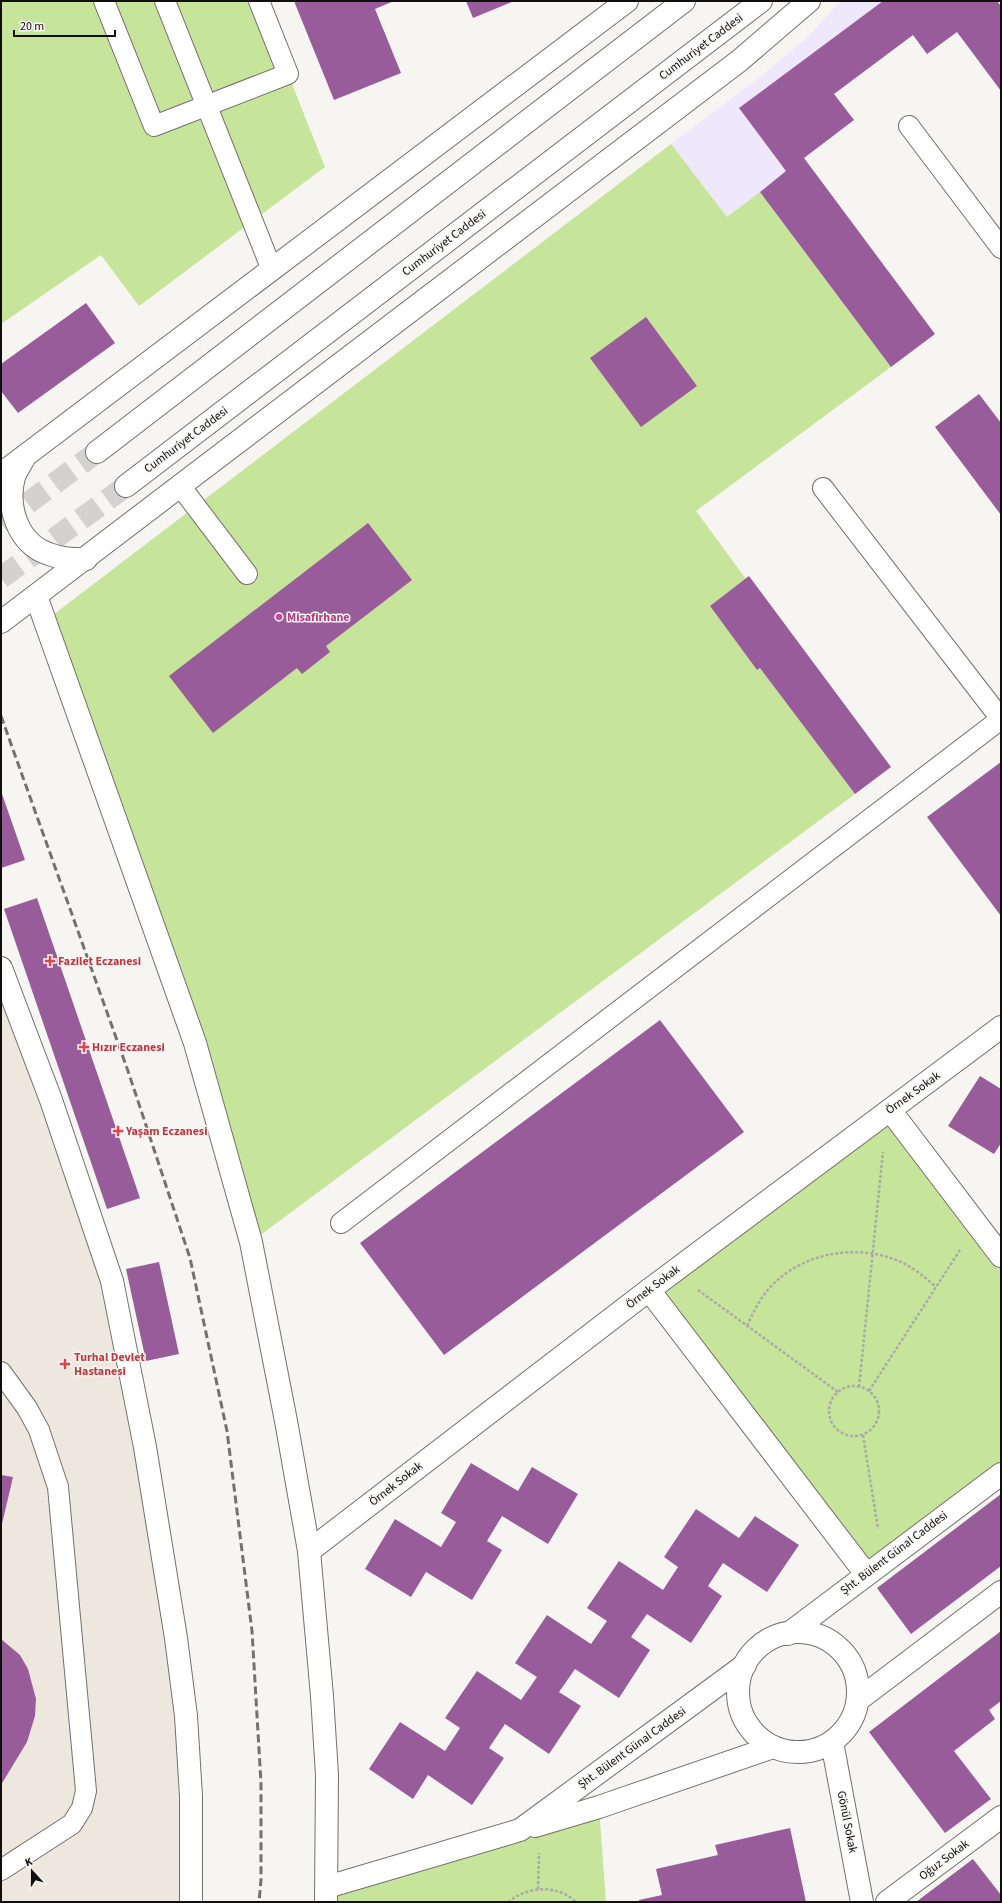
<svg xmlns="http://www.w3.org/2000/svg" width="1002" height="1903" font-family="'Source Sans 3',sans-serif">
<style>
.commercial{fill:#efe7fc}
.built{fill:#eee7de}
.green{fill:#c6e49a}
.building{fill:#995c9a}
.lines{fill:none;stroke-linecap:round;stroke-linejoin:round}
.highway-tunnel{stroke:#d4d2d0;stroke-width:22;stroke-dasharray:22 11;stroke-linecap:butt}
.lane-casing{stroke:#73706e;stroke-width:22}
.street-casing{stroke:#73706e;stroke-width:24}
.highway-casing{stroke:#73706e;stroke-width:24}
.path{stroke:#acaaa8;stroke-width:2.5;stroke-dasharray:3 2;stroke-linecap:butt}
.lane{stroke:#fff;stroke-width:20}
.street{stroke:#fff;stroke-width:22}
.highway{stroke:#fff;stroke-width:22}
.rail{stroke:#747270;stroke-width:3;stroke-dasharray:8 4;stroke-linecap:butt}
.hotel-dot{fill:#d1479c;stroke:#f7f5f2;stroke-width:1.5}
.health-dot{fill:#e0444e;stroke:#f7f5f2;stroke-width:1.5}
.labels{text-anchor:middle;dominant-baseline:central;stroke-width:3;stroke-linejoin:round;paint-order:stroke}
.street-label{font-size:12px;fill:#100f0e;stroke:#f7f5f2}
.hotel-label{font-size:12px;font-weight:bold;fill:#b23c85;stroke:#f7f5f2;text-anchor:start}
.health-label{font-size:12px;font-weight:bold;fill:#be3a42;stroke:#f7f5f2;text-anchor:start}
</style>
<rect width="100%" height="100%" fill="#f7f5f2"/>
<path class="commercial" d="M 840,1 L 998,2 L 927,54 L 913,35 L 834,94 L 854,120 L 727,217 L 671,144 L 755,81 L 808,37 Z"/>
<path class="built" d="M 1,968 L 112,1281 L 169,1588 L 191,1902 L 1,1902 Z"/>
<g class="green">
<path d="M 1,1 L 259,1 L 325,167 L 139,306 L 101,255 L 1,324 Z"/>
<path d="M 671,144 L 727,217 L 760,192 L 891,367 L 696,511 L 746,579 L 710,606 L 757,670 L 760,668 L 855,794 L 251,1242 L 45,621 Z"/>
<path d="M 887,1112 L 1001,1256 L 1001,1474 L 866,1574 L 649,1290 Z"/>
<path d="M 599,1807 L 606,1902 L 326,1902 L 327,1887 Z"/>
</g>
<g class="building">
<path d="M 294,1 L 394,1 L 375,9 L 401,73 L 334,100 Z"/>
<path d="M 466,1 L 514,1 L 473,18 Z"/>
<path d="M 883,1 L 997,1 L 1001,6 L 1001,91 L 957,32 L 927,54 L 913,35 L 834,94 L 854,120 L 804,158 L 935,334 L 891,367 L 760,192 L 786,171 L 739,108 Z"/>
<path d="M 86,303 L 115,343 L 18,413 L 1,391 L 1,364 Z"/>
<path d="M 646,317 L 697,386 L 641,427 L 590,358 Z"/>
<path d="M 979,394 L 1001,423 L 1001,515 L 935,427 Z"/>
<path d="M 368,523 L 412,580 L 326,646 L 330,652 L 302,674 L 297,668 L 213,733 L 169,676 Z"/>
<path d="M 749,576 L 891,767 L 855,794 L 760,668 L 757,670 L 710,606 Z"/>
<path d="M 1001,762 L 1001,916 L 927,817 Z"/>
<path d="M 1,791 L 25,860 L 1,868 Z"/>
<path d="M 37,898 L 140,1198 L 107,1209 L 4,909 Z"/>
<path d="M 660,1020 L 744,1132 L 444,1355 L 360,1243 Z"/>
<path d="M 980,1076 L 1001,1089 L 1001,1143 L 994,1154 L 948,1126 Z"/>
<path d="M 159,1262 L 179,1354 L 146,1361 L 126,1269 Z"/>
<path d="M 471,1463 L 518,1491 L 532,1467 L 578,1494 L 548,1544 L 502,1516 L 487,1541 L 502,1550 L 472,1600 L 426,1572 L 411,1597 L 365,1569 L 395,1519 L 441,1547 L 456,1522 L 441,1513 Z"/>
<path d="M 1,1475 L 13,1477 L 2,1524 L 1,1524 Z"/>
<path d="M 1001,1494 L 1001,1566 L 911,1634 L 877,1588 Z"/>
<path d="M 696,1509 L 739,1538 L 755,1516 L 799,1545 L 767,1592 L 723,1563 L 708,1586 L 722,1596 L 691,1643 L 647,1614 L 631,1637 L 650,1650 L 619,1698 L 575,1669 L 559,1692 L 581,1706 L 549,1754 L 505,1724 L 489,1748 L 504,1758 L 472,1805 L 428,1775 L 413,1799 L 369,1769 L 400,1722 L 445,1751 L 460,1728 L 445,1718 L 477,1671 L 521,1700 L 537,1677 L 515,1663 L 547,1615 L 591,1644 L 607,1621 L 587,1608 L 619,1561 L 663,1590 L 678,1567 L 664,1557 Z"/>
<path d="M 1001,1631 L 1001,1701 L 989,1710 L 995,1719 L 954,1751 L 991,1799 L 945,1833 L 869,1732 Z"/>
<path d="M 1,1639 L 20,1655 L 28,1669 L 36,1699 L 35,1716 L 27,1742 L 1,1785 Z"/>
<path d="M 790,1828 L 806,1902 L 639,1902 L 639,1900 L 662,1895 L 656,1869 L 718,1855 L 715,1845 Z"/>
<path d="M 973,1859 L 1001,1895 L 1001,1902 L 916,1902 Z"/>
</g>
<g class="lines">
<g class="highway-tunnel">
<path d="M 1,523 L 97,452"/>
<path d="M 1,578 L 126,486"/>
</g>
<defs>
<g id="lane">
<path d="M 104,1 L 154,126 L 288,74 L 259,1"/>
<path d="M 165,1 L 272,270"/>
<path d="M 909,126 L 1001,248"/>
<path d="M 181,487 L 247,574"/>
<path d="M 823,488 L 1001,719"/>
<path d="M 341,1223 L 1001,719"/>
<path d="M 1,1372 L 27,1408 L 39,1430 L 58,1487 L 86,1791 L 82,1808 L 72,1824 L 1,1870"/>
</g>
<g id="street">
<path d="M 36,596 L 195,1043 L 251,1242 L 286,1421 L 309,1551 L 322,1696 L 327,1775 L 326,1902"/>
<path d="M 1,968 L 51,1100 L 112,1281 L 145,1447 L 176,1638 L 186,1716 L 191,1796 L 191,1902"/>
<path d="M 890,1110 L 1001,1256"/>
<path d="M 649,1290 L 866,1574"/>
<path d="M 309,1551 L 649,1290 L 1001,1027"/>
<circle cx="798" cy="1692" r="60"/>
<path d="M 788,1634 L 1001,1474"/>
<path d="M 858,1700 L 1001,1592"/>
<path d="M 832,1742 L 862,1902"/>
<path d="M 535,1826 L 599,1807 L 773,1747"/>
<path d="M 327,1887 L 520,1830 L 745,1665"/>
<path d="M 887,1902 L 1001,1817"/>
</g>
<g id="highway">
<path d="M 97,452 L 684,1"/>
<path d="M 24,458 C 21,464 16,471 14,477 C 6,507 18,544 49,554 C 61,559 73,559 86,559"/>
<path d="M 1,474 L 627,1"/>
<path d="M 126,486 L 761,1"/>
<path d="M 1,622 L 739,61 L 809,1"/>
</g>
</defs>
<use href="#lane" class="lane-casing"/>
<use href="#street" class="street-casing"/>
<use href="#highway" class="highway-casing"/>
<g class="path">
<path d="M 698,1290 L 838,1392"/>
<path d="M 747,1326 C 752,1315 757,1305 763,1296 C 795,1252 860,1240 907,1265 C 917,1271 927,1279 936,1287"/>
<circle cx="854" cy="1411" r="25"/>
<path d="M 859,1387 L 883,1152"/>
<path d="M 869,1391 L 960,1250"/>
<path d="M 863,1435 L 878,1529"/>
<path d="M 538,1889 L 539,1853"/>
<path d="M 508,1902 C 528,1886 557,1884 576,1902"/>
</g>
<use href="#lane" class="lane"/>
<use href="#street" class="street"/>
<use href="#highway" class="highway"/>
<path class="rail" d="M 1,716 L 128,1071 L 190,1258 L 227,1431 L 252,1631 L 261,1783 L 261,1880 L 259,1902"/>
</g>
<circle class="hotel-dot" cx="279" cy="617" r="4"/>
<g class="health-dot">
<path d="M48 955h4v4h4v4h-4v4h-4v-4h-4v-4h4z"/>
<path d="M82 1041h4v4h4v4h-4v4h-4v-4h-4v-4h4z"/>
<path d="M116 1125h4v4h4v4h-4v4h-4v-4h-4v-4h4z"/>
<path d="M63 1358h4v4h4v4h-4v4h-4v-4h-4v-4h4z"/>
</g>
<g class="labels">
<g class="street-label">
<text transform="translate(701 47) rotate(-37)">Cumhuriyet Caddesi</text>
<text transform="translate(444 243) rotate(-37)">Cumhuriyet Caddesi</text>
<text transform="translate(186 440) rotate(-37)">Cumhuriyet Caddesi</text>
<text transform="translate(913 1093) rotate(-36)">Örnek Sokak</text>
<text transform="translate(653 1287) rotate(-37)">Örnek Sokak</text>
<text transform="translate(396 1484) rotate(-38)">Örnek Sokak</text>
<text transform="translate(894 1553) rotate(-37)">Şht. Bülent Günal Caddesi</text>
<text transform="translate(632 1748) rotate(-36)">Şht. Bülent Günal Caddesi</text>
<text transform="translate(847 1822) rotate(79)">Gönül Sokak</text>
<text transform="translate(944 1860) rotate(-37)">Oğuz Sokak</text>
</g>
<g class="hotel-label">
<text x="287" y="617">Misafirhane</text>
</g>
<g class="health-label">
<text x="58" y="961">Fazilet Eczanesi</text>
<text x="92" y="1047">Hızır Eczanesi</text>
<text x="126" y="1131">Yaşam Eczanesi</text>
<text x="74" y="1357">Turhal Devlet<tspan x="74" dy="14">Hastanesi</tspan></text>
</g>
</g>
<rect width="1002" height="1903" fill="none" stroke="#100f0e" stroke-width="4"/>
<g transform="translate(32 1871) rotate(339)" stroke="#f7f5f2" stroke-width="3" paint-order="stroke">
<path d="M0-3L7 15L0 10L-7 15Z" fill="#100f0e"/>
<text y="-6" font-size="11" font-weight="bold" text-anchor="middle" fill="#100f0e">K</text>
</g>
<path d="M14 30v6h101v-6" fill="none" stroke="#100f0e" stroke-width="2"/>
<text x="20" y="30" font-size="12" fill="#100f0e" stroke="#f7f5f2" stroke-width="3" paint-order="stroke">20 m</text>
</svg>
